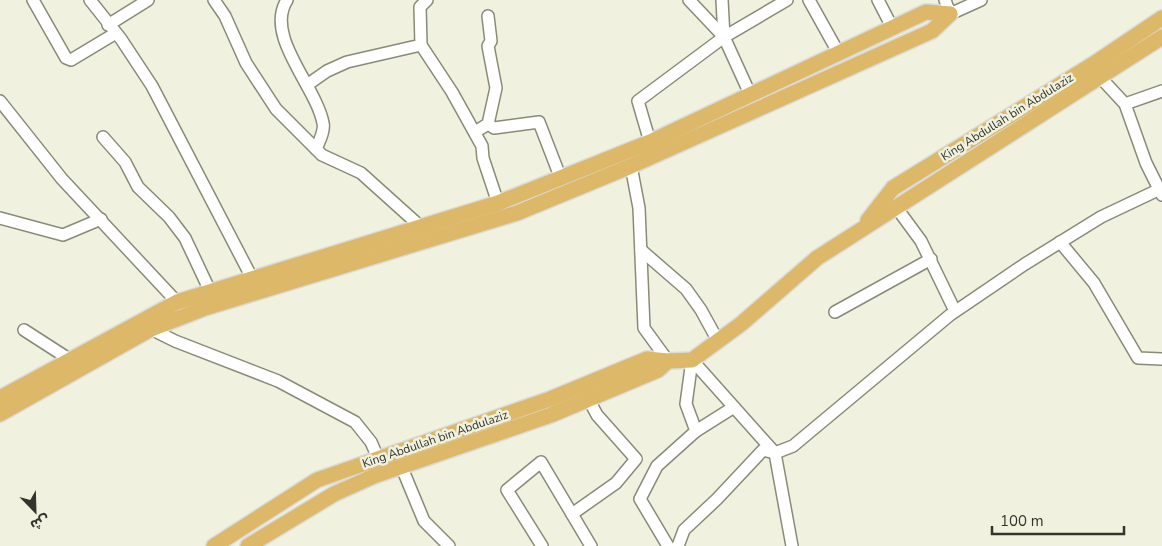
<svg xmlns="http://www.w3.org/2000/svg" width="1162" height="546" font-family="'Nunito Sans','Noto Sans Arabic',sans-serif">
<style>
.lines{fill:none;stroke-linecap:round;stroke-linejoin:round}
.minor-casing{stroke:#898b79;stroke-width:14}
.major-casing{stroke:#dadad9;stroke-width:18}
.minor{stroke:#fff;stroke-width:11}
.major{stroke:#dcb868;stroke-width:15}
.labels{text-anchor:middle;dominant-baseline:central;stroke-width:5;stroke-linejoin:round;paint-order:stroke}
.street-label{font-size:12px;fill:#33342c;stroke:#f0f2df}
</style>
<rect width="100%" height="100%" fill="#f0f2df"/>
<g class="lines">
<defs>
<g id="minor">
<path d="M 33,0 L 66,58 L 71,60 L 116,33"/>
<path d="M 90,0 L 121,39 L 152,86 L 252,278"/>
<path d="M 214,0 L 225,16 L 246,63 L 276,109 L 322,155 L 361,173 L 421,227"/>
<path d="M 287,0 C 264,36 316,86 323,123 C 325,130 319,142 316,149"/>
<path d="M 689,0 L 724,37"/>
<path d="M 722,0 L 724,37 L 750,94"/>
<path d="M 809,0 L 838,52"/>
<path d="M 878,0 L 892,27"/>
<path d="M 945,0 L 950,14 L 981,0"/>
<path d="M 108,25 L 148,0"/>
<path d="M 421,45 L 452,92 L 482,146 L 483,158 L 498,203"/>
<path d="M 1100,77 L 1125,104 L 1146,163 L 1162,195"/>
<path d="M 307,85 L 327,71 L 347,62 L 421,45 L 420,7 L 427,0"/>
<path d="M 0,101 L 62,179 L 177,302"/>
<path d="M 1125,104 L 1162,91"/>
<path d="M 488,124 L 494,128 L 539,122 L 561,179"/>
<path d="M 475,132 L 488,124 L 496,88 L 488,46 L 491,41 L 488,16"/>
<path d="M 103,137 L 125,162 L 138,187 L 169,217 L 185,238 L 210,291"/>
<path d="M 650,142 L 638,101 L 724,37 L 787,0"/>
<path d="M 631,166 L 639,208 L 644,328 L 668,361"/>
<path d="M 896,207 L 921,241 L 955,311"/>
<path d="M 0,218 L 63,235 L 101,219"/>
<path d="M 1060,242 L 1094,283 L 1138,358 L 1162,359"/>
<path d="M 641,250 L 686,289 L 701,310 L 718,341"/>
<path d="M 835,312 L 931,259"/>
<path d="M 151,329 L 175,341 L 278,381 L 355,422 L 371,442 L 378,458"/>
<path d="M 24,330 L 69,359"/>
<path d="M 692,360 L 775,453 L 792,546"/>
<path d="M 696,431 L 734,407"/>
<path d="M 402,468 L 424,521 L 449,546"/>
<path d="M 572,514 L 616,483 L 636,459 L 597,415 L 589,400"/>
<path d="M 542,546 L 507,490 L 541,462 L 591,546"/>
<path d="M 668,546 L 640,499 L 657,466 L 696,431 L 686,404 L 692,360"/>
<path d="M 678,546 L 684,530 L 717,499 L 763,450 L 775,453 L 793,446 L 950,315 L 1025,264 L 1101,217 L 1158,190"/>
</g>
<g id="major">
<path d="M 868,220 L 893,188 L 1092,65 L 1162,18"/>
<path d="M 0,398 L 177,302 L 498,203 L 650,142 L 926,12 L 950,14"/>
<path d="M 0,414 L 151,329 L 205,308 L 517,213 L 631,166 L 932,31 L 950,14"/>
<path d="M 214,546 L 317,480 L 550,399 L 647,359 L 668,361 L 692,360 L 741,324 L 817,258 L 1162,37"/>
<path d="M 248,546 L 334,494 L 374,476 L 551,415 L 658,370 L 668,361"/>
</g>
</defs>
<use href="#minor" class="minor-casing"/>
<use href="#major" class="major-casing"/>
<use href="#minor" class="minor"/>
<use href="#major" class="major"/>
</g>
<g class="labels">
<g class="street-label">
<text transform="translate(1007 117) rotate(-32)">King Abdullah bin Abdulaziz</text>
<text transform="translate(435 439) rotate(-19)">King Abdullah bin Abdulaziz</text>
</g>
</g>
<g transform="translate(35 511) rotate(157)" stroke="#f0f2df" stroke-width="4" paint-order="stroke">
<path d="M0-4L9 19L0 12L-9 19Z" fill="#33342c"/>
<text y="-8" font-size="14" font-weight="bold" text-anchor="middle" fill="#33342c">ش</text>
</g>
<path d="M992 526v8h132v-8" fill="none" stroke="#33342c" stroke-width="2.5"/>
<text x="1000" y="526" font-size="15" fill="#33342c" stroke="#f0f2df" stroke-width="4" paint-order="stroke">100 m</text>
</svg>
